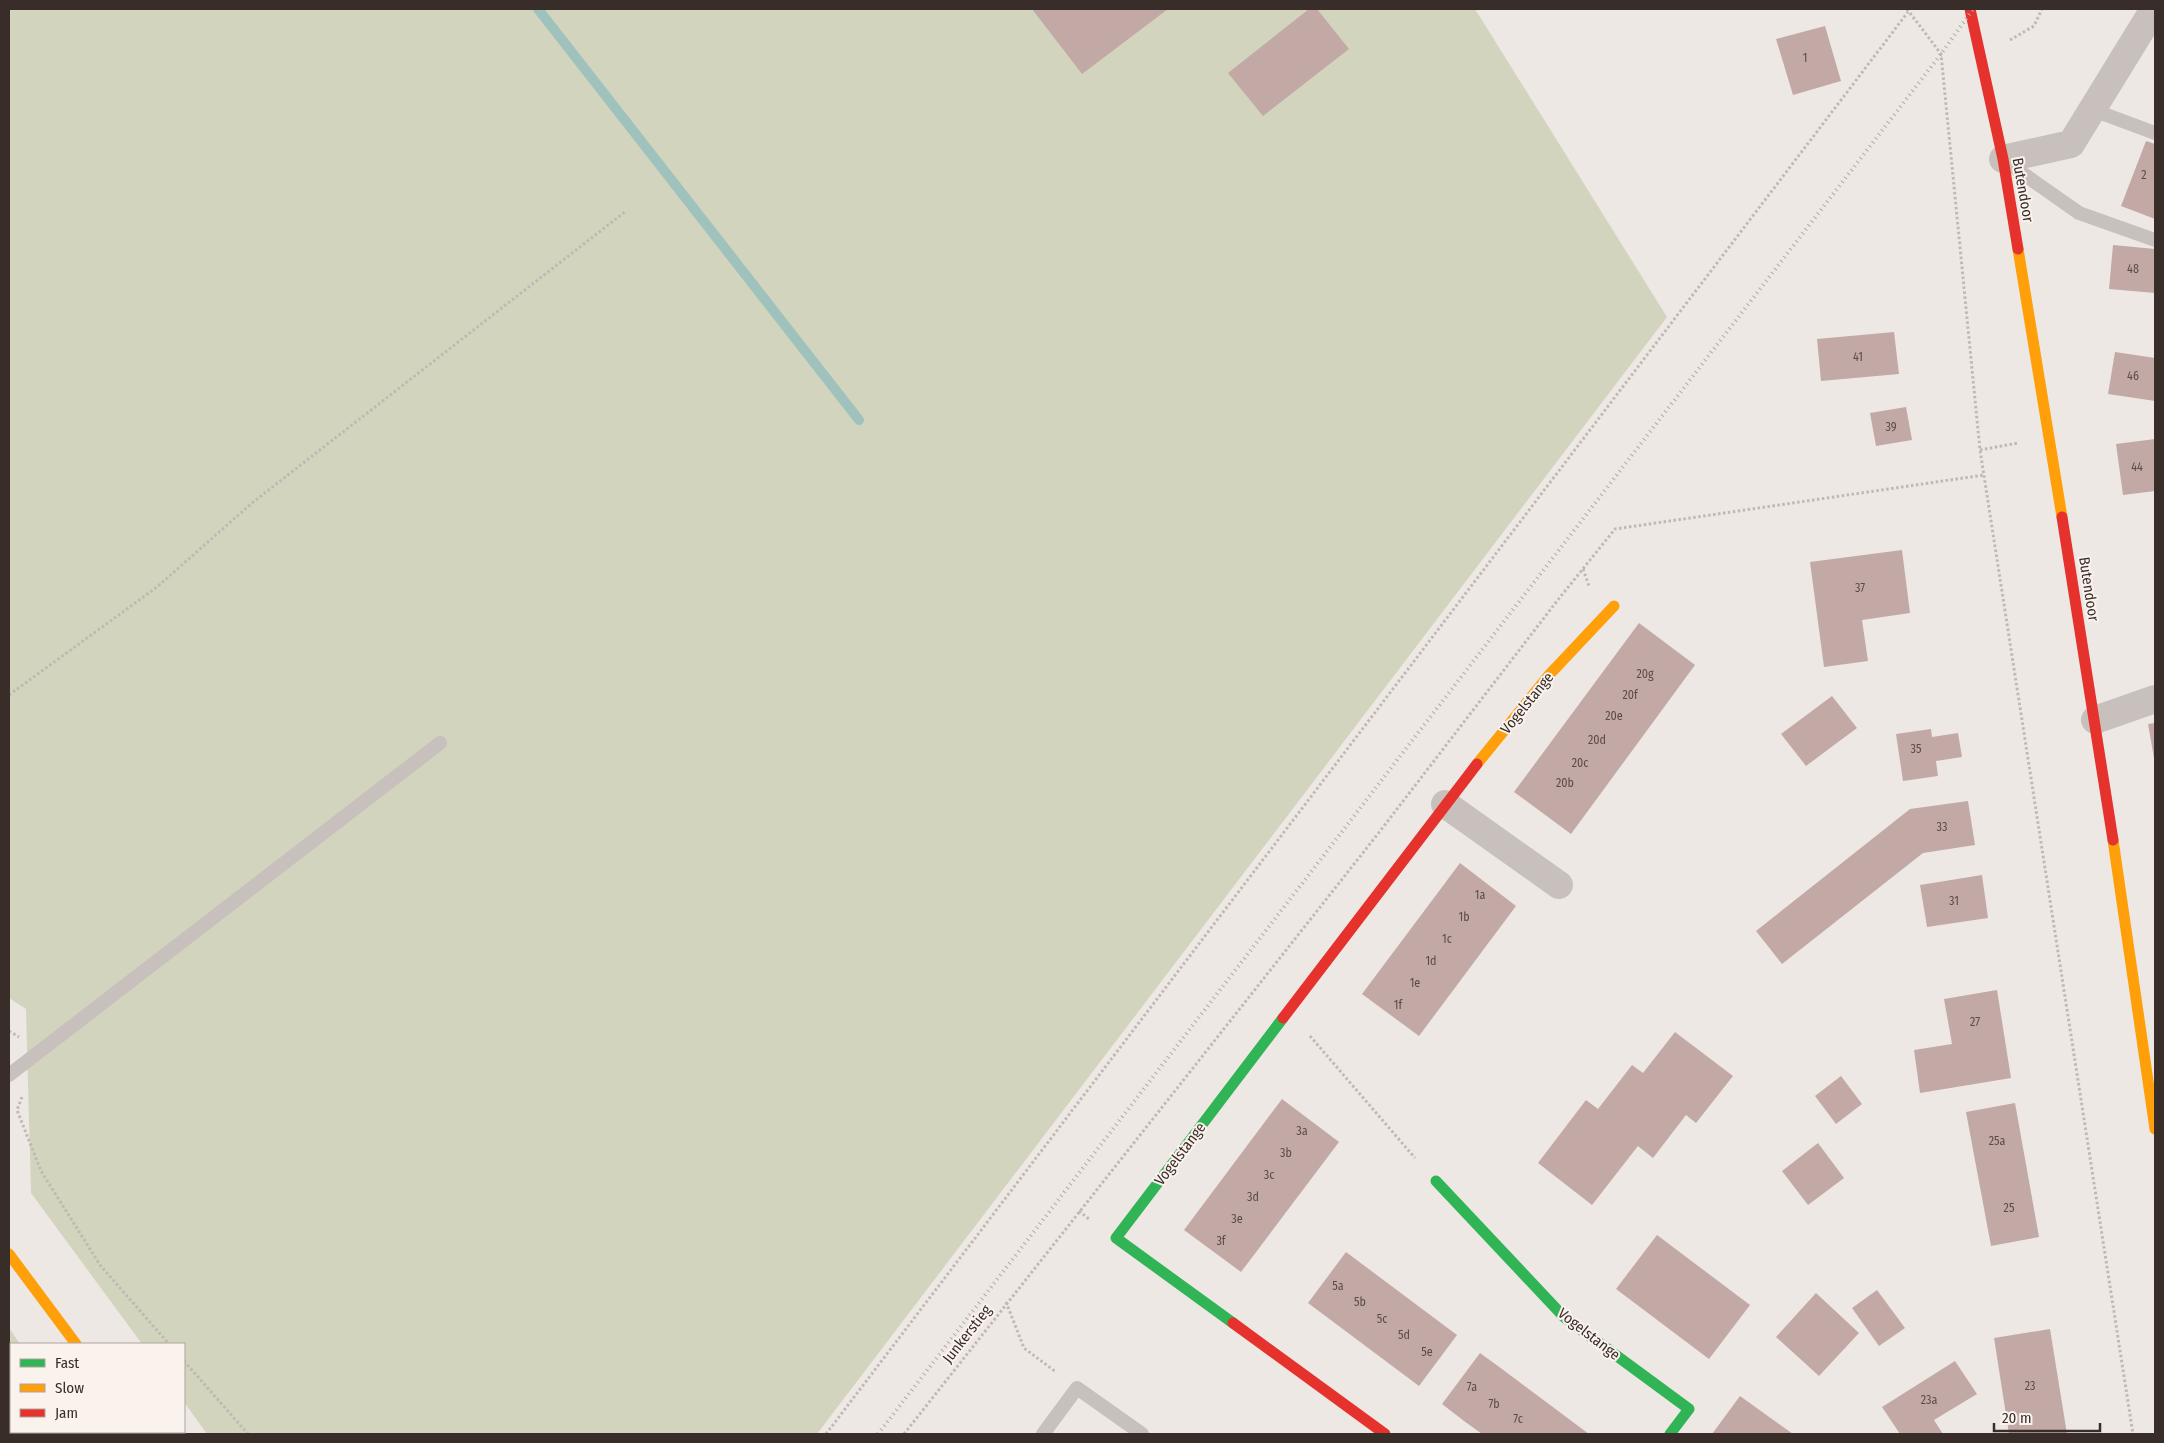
<svg xmlns="http://www.w3.org/2000/svg" width="2164" height="1443" font-family="'Fira Sans Condensed',sans-serif">
<style>
.green{fill:#d2d4be}
.lines{fill:none;stroke-linecap:round;stroke-linejoin:round}
.stream{stroke:#9fc2bd;stroke-width:10}
.building{fill:#c2a9a5}
.path{stroke:#c1b8b4;stroke-width:3;stroke-dasharray:2.5 2.5;stroke-linecap:butt}
.lane{stroke:#c8c0bc;stroke-width:14}
.street{stroke:#c8c0bc;stroke-width:28}
.fast{stroke:#30b455;stroke-width:11}
.slow{stroke:#ff9f0a;stroke-width:11}
.jam{stroke:#e5322d;stroke-width:11}
.rail{stroke:#b0a9a6;stroke-width:4;stroke-dasharray:1 4;stroke-linecap:butt}
.labels{text-anchor:middle;dominant-baseline:central;stroke-width:4;stroke-linejoin:round;paint-order:stroke}
.number-label{font-size:12px;fill:#5b4c49}
.street-label{font-size:15px;fill:#392d2a;stroke:#faf2ec}
</style>
<rect width="100%" height="100%" fill="#eee8e4"/>
<g class="green">
<path d="M 9,9 L 1475,9 L 1667,317 L 817,1434 L 207,1434 L 184,1402 L 184,1344 L 142,1344 L 31,1193 L 26,1009 L 9,998 Z"/>
<path d="M 9,1328 L 20,1344 L 11,1344 L 11,1379 L 9,1377 Z"/>
</g>
<g class="lines">
<path class="stream" d="M 538,9 L 859,420"/>
</g>
<g class="building">
<path d="M 1032,9 L 1168,9 L 1082,74 Z"/>
<path d="M 1309,9 L 1317,9 L 1349,49 L 1263,116 L 1228,73 Z"/>
<path d="M 1825,26 L 1841,81 L 1793,95 L 1776,39 Z"/>
<path d="M 2146,141 L 2155,144 L 2155,219 L 2121,206 Z"/>
<path d="M 2113,245 L 2155,249 L 2155,293 L 2109,289 Z"/>
<path d="M 1894,332 L 1899,374 L 1821,381 L 1817,339 Z"/>
<path d="M 2115,352 L 2155,358 L 2155,401 L 2108,394 Z"/>
<path d="M 1906,407 L 1912,440 L 1876,446 L 1870,413 Z"/>
<path d="M 2155,439 L 2155,491 L 2123,495 L 2116,444 Z"/>
<path d="M 1902,550 L 1910,613 L 1862,620 L 1868,661 L 1824,667 L 1810,562 Z"/>
<path d="M 1639,623 L 1695,665 L 1571,834 L 1514,792 Z"/>
<path d="M 1832,696 L 1857,728 L 1806,766 L 1781,734 Z"/>
<path d="M 2155,723 L 2155,757 L 2154,758 L 2148,724 Z"/>
<path d="M 1931,729 L 1932,737 L 1958,733 L 1962,757 L 1936,761 L 1938,776 L 1903,781 L 1896,734 Z"/>
<path d="M 1968,801 L 1975,845 L 1923,853 L 1782,964 L 1756,931 L 1910,809 Z"/>
<path d="M 1460,863 L 1516,906 L 1419,1036 L 1362,994 Z"/>
<path d="M 1982,875 L 1988,918 L 1927,927 L 1920,885 Z"/>
<path d="M 1997,990 L 2011,1078 L 1920,1093 L 1914,1050 L 1952,1044 L 1944,999 Z"/>
<path d="M 1675,1032 L 1733,1076 L 1696,1123 L 1686,1115 L 1653,1158 L 1638,1146 L 1592,1205 L 1538,1163 L 1586,1100 L 1598,1109 L 1632,1065 L 1643,1073 Z"/>
<path d="M 1841,1076 L 1862,1104 L 1836,1124 L 1815,1096 Z"/>
<path d="M 1282,1099 L 1339,1142 L 1241,1272 L 1184,1230 Z"/>
<path d="M 2015,1103 L 2039,1237 L 1991,1246 L 1966,1112 Z"/>
<path d="M 1818,1143 L 1844,1178 L 1808,1205 L 1782,1171 Z"/>
<path d="M 1657,1235 L 1750,1305 L 1709,1359 L 1616,1289 Z"/>
<path d="M 1346,1252 L 1457,1335 L 1419,1386 L 1308,1303 Z"/>
<path d="M 1877,1290 L 1905,1328 L 1879,1346 L 1852,1308 Z"/>
<path d="M 1816,1293 L 1859,1333 L 1819,1376 L 1776,1337 Z"/>
<path d="M 2050,1329 L 2067,1434 L 2009,1434 L 1994,1338 Z"/>
<path d="M 1480,1353 L 1502,1369 L 1589,1434 L 1482,1434 L 1464,1421 L 1442,1404 Z"/>
<path d="M 1955,1361 L 1977,1394 L 1934,1420 L 1943,1434 L 1900,1434 L 1882,1407 Z"/>
<path d="M 1740,1396 L 1793,1434 L 1712,1434 Z"/>
</g>
<g class="lines">
<g class="path">
<path d="M 1907,9 L 1941,54 L 1980,450 L 2133,1434"/>
<path d="M 2010,40 L 2034,26 L 2042,9"/>
<path d="M 1980,450 L 2018,443"/>
<path d="M 1583,569 L 1589,586"/>
<path d="M 9,695 L 157,587 L 252,503 L 626,211"/>
<path d="M 9,1031 L 19,1037"/>
<path d="M 1310,1036 L 1415,1158"/>
<path d="M 22,1097 L 17,1110 L 41,1171 L 100,1265 L 169,1344"/>
<path d="M 1079,1211 L 1089,1219"/>
<path d="M 1006,1302 L 1024,1348 L 1056,1372"/>
<path d="M 184,1361 L 248,1434"/>
<path d="M 96,1432 L 98,1434"/>
<path d="M 826,1434 L 1908,12"/>
<path d="M 904,1434 L 1377,835 L 1557,601 L 1615,529 L 1984,475"/>
</g>
<g class="lane">
<path d="M 2093,110 L 2155,133"/>
<path d="M 2005,161 L 2079,213 L 2155,240"/>
<path d="M 9,1075 L 440,743"/>
<path d="M 1043,1434 L 1077,1388 L 1142,1434"/>
</g>
<g class="street">
<path d="M 2003,159 L 2071,144 L 2154,9"/>
<path d="M 2095,720 L 2155,699"/>
<path d="M 1445,804 L 1559,885"/>
<path d="M 9,1407 L 11,1410"/>
<path d="M 31,1432 L 33,1434"/>
</g>
<g class="fast">
<path d="M 1436,1181 L 1564,1317 L 1689,1409 L 1670,1434"/>
<path d="M 1233,1323 L 1116,1238 L 1283,1018"/>
</g>
<g class="slow">
<path d="M 2018,249 L 2062,517"/>
<path d="M 1477,764 L 1549,675 L 1614,606"/>
<path d="M 2113,840 L 2155,1129"/>
<path d="M 9,1254 L 76,1344"/>
<path d="M 140,1432 L 142,1434"/>
</g>
<g class="jam">
<path d="M 1970,9 L 2003,159 L 2018,249"/>
<path d="M 2062,517 L 2113,840"/>
<path d="M 1283,1018 L 1477,764"/>
<path d="M 1233,1323 L 1385,1434"/>
</g>
<path class="rail" d="M 878,1434 L 1941,54 L 1973,9"/>
</g>
<g class="labels">
<g class="number-label">
<text x="1805" y="58">1</text>
<text x="2144" y="175">2</text>
<text x="2133" y="269">48</text>
<text x="1858" y="357">41</text>
<text x="2133" y="376">46</text>
<text x="1891" y="427">39</text>
<text x="2137" y="467">44</text>
<text x="1860" y="588">37</text>
<text x="1645" y="674">20g</text>
<text x="1630" y="695">20f</text>
<text x="1614" y="716">20e</text>
<text x="1597" y="740">20d</text>
<text x="1916" y="749">35</text>
<text x="1580" y="763">20c</text>
<text x="1565" y="783">20b</text>
<text x="1942" y="827">33</text>
<text x="1480" y="895">1a</text>
<text x="1954" y="901">31</text>
<text x="1464" y="917">1b</text>
<text x="1447" y="939">1c</text>
<text x="1431" y="961">1d</text>
<text x="1415" y="983">1e</text>
<text x="1398" y="1005">1f</text>
<text x="1975" y="1022">27</text>
<text x="1302" y="1131">3a</text>
<text x="1997" y="1141">25a</text>
<text x="1286" y="1153">3b</text>
<text x="1269" y="1175">3c</text>
<text x="1253" y="1197">3d</text>
<text x="2009" y="1208">25</text>
<text x="1237" y="1219">3e</text>
<text x="1221" y="1241">3f</text>
<text x="1338" y="1286">5a</text>
<text x="1360" y="1302">5b</text>
<text x="1382" y="1319">5c</text>
<text x="1404" y="1335">5d</text>
<text x="1427" y="1352">5e</text>
<text x="2030" y="1386">23</text>
<text x="1472" y="1387">7a</text>
<text x="1929" y="1400">23a</text>
<text x="1494" y="1404">7b</text>
<text x="1518" y="1419">7c</text>
</g>
<g class="street-label">
<text transform="translate(2023 190) rotate(80)">Butendoor</text>
<text transform="translate(2089 589) rotate(81)">Butendoor</text>
<text transform="translate(1527 703) rotate(-51)">Vogelstange</text>
<text transform="translate(1180 1154) rotate(-53)">Vogelstange</text>
<text transform="translate(967 1334) rotate(-52)">Junkerstieg</text>
<text transform="translate(1589 1334) rotate(38)">Vogelstange</text>
</g>
</g>
<rect width="2164" height="1443" fill="none" stroke="#392d2a" stroke-width="20"/>
<rect x="10" y="1343" width="175" height="90" fill="#faf2ec" stroke="#ada39e"/>
<rect x="20" y="1359" width="25" height="8" fill="#30b455" stroke="#ada39e"/>
<text x="55" y="1368" font-size="15" fill="#392d2a">Fast</text>
<rect x="20" y="1384" width="25" height="8" fill="#ff9f0a" stroke="#ada39e"/>
<text x="55" y="1393" font-size="15" fill="#392d2a">Slow</text>
<rect x="20" y="1409" width="25" height="8" fill="#e5322d" stroke="#ada39e"/>
<text x="55" y="1418" font-size="15" fill="#392d2a">Jam</text>
<path d="M1994 1423v8h106v-8" fill="none" stroke="#392d2a" stroke-width="2.5"/>
<text x="2002" y="1423" font-size="15" fill="#392d2a" stroke="#faf2ec" stroke-width="4" paint-order="stroke">20 m</text>
</svg>
